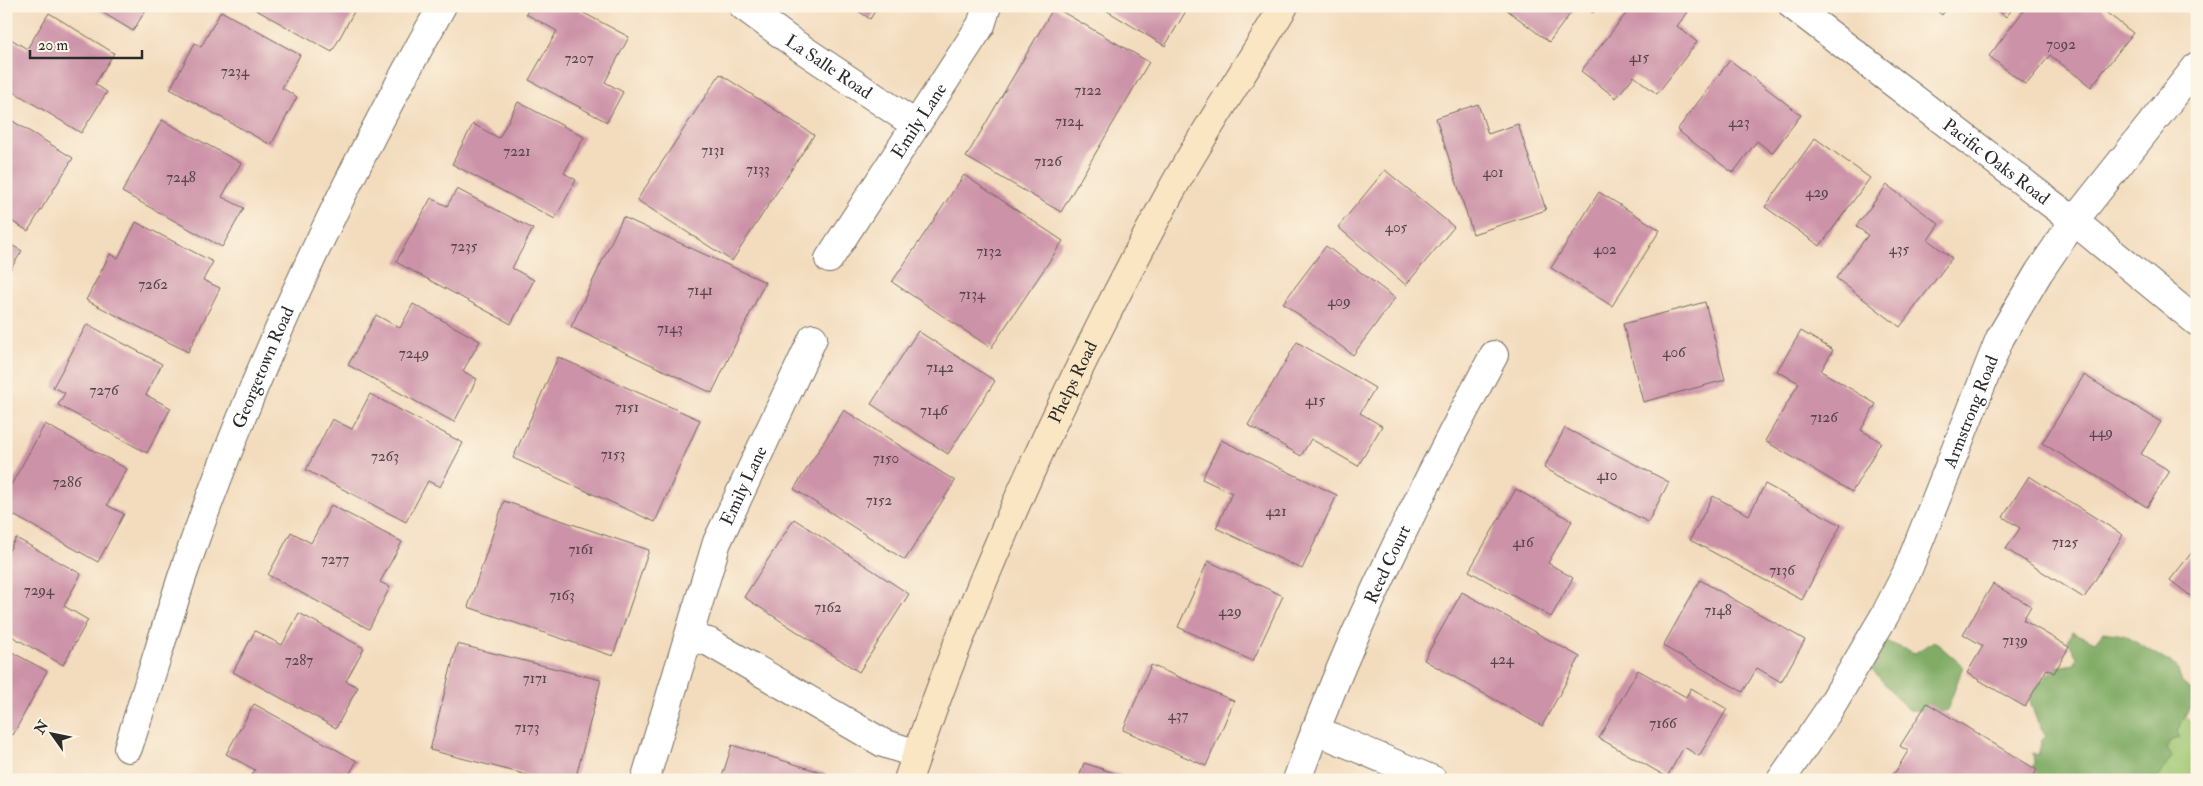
<svg xmlns="http://www.w3.org/2000/svg" width="2203" height="786" font-family="'IM FELL Double Pica',serif">
<style>
.green{fill:#a1c873;stroke:#667a4f}
.forest{fill:#80ac65;stroke:#566c48}
.building{fill:#cc92a7}
.lines{fill:none;stroke-linecap:round;stroke-linejoin:round}
.street-casing{stroke:#71695e;stroke-width:30}
.secondary-casing{stroke:#71695e;stroke-width:30}
.street{stroke:#fff;stroke-width:28}
.secondary{stroke:#fbe6c4;stroke-width:28}
.labels{text-anchor:middle;dominant-baseline:central;stroke-width:4;stroke-linejoin:round;paint-order:stroke}
.number-label{font-size:15px;fill:#53454a}
.street-label{font-size:18px;fill:#2b2b2b;stroke:#fcf5e5}
</style>
<rect width="100%" height="100%" fill="#fcf5e5"/>
<filter id="ink" filterUnits="userSpaceOnUse"><feTurbulence type="fractalNoise" baseFrequency=".02" numOctaves="2"/><feDisplacementMap in="SourceGraphic" scale="10" xChannelSelector="R" yChannelSelector="G"/><feConvolveMatrix kernelMatrix="1 2 1 2 8 2 1 2 1" color-interpolation-filters="sRGB"/></filter>
<filter id="wash" filterUnits="userSpaceOnUse"><feTurbulence type="fractalNoise" baseFrequency=".0096" numOctaves="4" result="noise"/><feDisplacementMap in="SourceGraphic" scale="20" xChannelSelector="R" yChannelSelector="G"/><feGaussianBlur stdDeviation="1.12" result="paint"/><feColorMatrix in="noise" values="0 0 0 0 0 0 0 0 0 0 0 0 0 0 0 0 0 1.4 0 .05"/><feComposite in="paint" operator="in"/></filter>
<g filter="url(#wash)">
<rect width="100%" height="100%" fill="#f3dcbd"/>
<path class="green" d="M 2138,660 L 2197,729 L 2197,780 L 2061,780 Z"/>
<g class="forest">
<path d="M 2072,632 L 2095,642 L 2103,632 L 2124,635 L 2177,667 L 2182,683 L 2196,694 L 2177,732 L 2180,738 L 2170,741 L 2166,748 L 2172,757 L 2156,780 L 2026,780 L 2034,763 L 2033,753 L 2038,755 L 2042,740 L 2046,736 C 2038,726 2031,707 2029,695 L 2055,667 L 2075,664 L 2077,657 L 2068,641 Z"/>
<path d="M 1934,641 L 1963,666 L 1947,711 L 1908,710 L 1866,663 L 1873,644 L 1887,642 L 1915,653 Z"/>
</g>
<g id="blocks">
<g class="building">
<path d="M 92,6 L 148,6 L 133,31 Z"/>
<path d="M 249,6 L 357,6 L 332,52 Z"/>
<path d="M 530,6 L 583,6 L 580,11 L 629,37 L 605,82 L 623,92 L 607,122 L 529,80 L 557,31 L 526,14 Z"/>
<path d="M 851,6 L 878,6 L 870,19 Z"/>
<path d="M 1099,6 L 1189,6 L 1165,46 Z"/>
<path d="M 1502,6 L 1576,6 L 1549,42 Z"/>
<path d="M 1584,6 L 1598,6 L 1593,13 Z"/>
<path d="M 1632,6 L 1680,6 L 1688,12 L 1677,26 L 1697,42 L 1657,94 L 1634,76 L 1616,98 L 1581,71 Z"/>
<path d="M 1931,6 L 1948,6 L 1942,15 Z"/>
<path d="M 1993,6 L 2015,6 L 2006,17 Z"/>
<path d="M 2027,6 L 2098,6 L 2133,33 L 2091,87 L 2050,55 L 2026,85 L 1989,56 Z"/>
<path d="M 1054,7 L 1149,62 L 1061,212 L 966,157 Z"/>
<path d="M 221,11 L 300,55 L 282,88 L 297,97 L 271,145 L 170,89 L 195,43 L 201,47 Z"/>
<path d="M 49,13 L 114,53 L 95,84 L 107,92 L 81,133 L 6,87 L 6,36 L 27,49 Z"/>
<path d="M 1730,60 L 1801,115 L 1772,153 L 1757,141 L 1733,173 L 1677,130 Z"/>
<path d="M 720,74 L 814,135 L 732,261 L 637,200 Z"/>
<path d="M 518,102 L 584,137 L 564,173 L 576,180 L 555,219 L 452,164 L 473,124 L 499,138 Z"/>
<path d="M 1478,104 L 1488,134 L 1518,124 L 1546,210 L 1473,234 L 1436,118 Z"/>
<path d="M 6,117 L 73,158 L 28,231 L 6,218 Z"/>
<path d="M 162,120 L 241,163 L 222,197 L 244,208 L 222,247 L 122,192 Z"/>
<path d="M 1815,138 L 1870,178 L 1820,246 L 1765,207 Z"/>
<path d="M 1385,170 L 1454,227 L 1406,285 L 1338,227 Z"/>
<path d="M 964,175 L 1063,241 L 991,348 L 892,282 Z"/>
<path d="M 1887,185 L 1939,224 L 1928,240 L 1952,258 L 1900,327 L 1836,278 L 1868,235 L 1856,226 Z"/>
<path d="M 457,189 L 533,229 L 512,268 L 534,280 L 511,324 L 396,262 L 431,198 L 447,206 Z"/>
<path d="M 1599,192 L 1660,230 L 1612,306 L 1551,268 Z"/>
<path d="M 623,217 L 765,282 L 712,393 L 571,327 Z"/>
<path d="M 136,222 L 213,262 L 203,280 L 220,288 L 188,352 L 86,300 L 110,254 L 118,258 Z"/>
<path d="M 6,242 L 22,251 L 6,276 Z"/>
<path d="M 1326,246 L 1395,298 L 1353,355 L 1283,303 Z"/>
<path d="M 1705,302 L 1725,380 L 1643,402 L 1623,324 Z"/>
<path d="M 413,304 L 480,341 L 463,371 L 477,379 L 454,422 L 348,365 L 376,315 L 400,328 Z"/>
<path d="M 87,324 L 162,364 L 146,395 L 171,408 L 147,453 L 58,405 L 65,393 L 53,387 Z"/>
<path d="M 918,331 L 995,381 L 948,454 L 871,404 Z"/>
<path d="M 1801,331 L 1833,350 L 1821,371 L 1876,404 L 1861,430 L 1881,442 L 1852,492 L 1765,441 L 1799,383 L 1777,371 Z"/>
<path d="M 1297,342 L 1375,388 L 1360,413 L 1382,426 L 1358,466 L 1311,439 L 1301,456 L 1248,425 Z"/>
<path d="M 558,357 L 700,420 L 655,522 L 513,458 Z"/>
<path d="M 2084,375 L 2161,422 L 2141,454 L 2170,471 L 2147,507 L 2042,443 Z"/>
<path d="M 370,394 L 463,443 L 440,487 L 428,481 L 406,522 L 306,470 L 332,419 L 352,429 Z"/>
<path d="M 844,410 L 955,481 L 905,560 L 794,489 Z"/>
<path d="M 45,424 L 127,469 L 107,505 L 124,514 L 98,562 L 6,511 L 6,494 Z"/>
<path d="M 1565,428 L 1669,482 L 1648,522 L 1544,468 Z"/>
<path d="M 1221,440 L 1337,495 L 1302,569 L 1216,528 L 1232,493 L 1202,479 Z"/>
<path d="M 2029,476 L 2123,535 L 2084,598 L 2006,549 L 2020,528 L 2003,517 Z"/>
<path d="M 1765,484 L 1841,525 L 1802,600 L 1690,540 L 1713,496 L 1749,515 Z"/>
<path d="M 1516,489 L 1572,521 L 1548,563 L 1573,578 L 1551,617 L 1469,571 Z"/>
<path d="M 504,501 L 649,550 L 613,656 L 468,607 Z"/>
<path d="M 331,505 L 402,542 L 380,582 L 390,587 L 369,629 L 268,575 L 291,532 L 311,543 Z"/>
<path d="M 794,519 L 909,594 L 859,672 L 744,597 Z"/>
<path d="M 16,538 L 81,574 L 64,606 L 88,620 L 63,665 L 6,633 L 6,556 Z"/>
<path d="M 2197,546 L 2197,601 L 2170,580 Z"/>
<path d="M 1208,561 L 1283,596 L 1253,661 L 1178,627 Z"/>
<path d="M 1700,580 L 1805,640 L 1781,682 L 1757,668 L 1743,692 L 1663,646 Z"/>
<path d="M 1993,584 L 2031,606 L 2023,620 L 2069,647 L 2054,673 L 2047,669 L 2025,707 L 1967,673 L 1983,646 L 1963,634 Z"/>
<path d="M 1462,592 L 1580,657 L 1542,726 L 1424,660 Z"/>
<path d="M 299,613 L 364,648 L 346,681 L 358,687 L 336,728 L 233,672 L 255,631 L 282,645 Z"/>
<path d="M 457,644 L 601,680 L 575,780 L 547,780 L 430,750 Z"/>
<path d="M 6,649 L 47,671 L 13,735 L 6,732 Z"/>
<path d="M 1151,665 L 1234,701 L 1206,766 L 1123,730 Z"/>
<path d="M 1638,670 L 1686,697 L 1691,688 L 1727,709 L 1699,756 L 1684,747 L 1667,777 L 1599,738 Z"/>
<path d="M 1927,703 L 2037,770 L 2031,780 L 1886,780 L 1896,771 L 1908,751 L 1900,746 Z"/>
<path d="M 254,704 L 357,761 L 346,780 L 249,780 L 255,770 L 226,754 Z"/>
<path d="M 732,745 L 827,774 L 825,780 L 721,780 Z"/>
<path d="M 1084,763 L 1132,779 L 1132,780 L 1078,780 Z"/>
</g>
</g>
</g>
<g filter="url(#ink)">
<use href="#blocks" fill-opacity="0" stroke="#71695e" stroke-width="1"/>
<g class="lines">
<defs>
<g id="street">
<path id="s1" d="M 743,6 L 792,42 L 916,125"/>
<path id="s2" d="M 1793,6 L 2074,221 L 2197,322"/>
<path id="s3" d="M 829,259 L 981,25 L 987,6"/>
<path d="M 689,637 L 709,642 L 883,743 L 917,754"/>
<path d="M 1315,730 L 1433,780"/>
<path id="s4" d="M 128,748 C 147,690 164,632 183,574 C 250,377 340,187 442,6"/>
<path id="s5" d="M 645,780 L 717,542 L 813,338"/>
<path id="s6" d="M 1297,780 C 1350,633 1419,493 1494,355"/>
<path id="s7" d="M 1781,780 L 1827,713 L 1885,615 L 1907,572 L 2000,338 L 2039,272 L 2074,221 L 2197,66"/>
</g>
<g id="secondary">
<path id="s8" d="M 908,780 C 977,576 1068,380 1171,191 C 1206,128 1247,68 1284,6"/>
</g>
</defs>
<use href="#street" class="street-casing"/>
<use href="#secondary" class="secondary-casing"/>
<use href="#street" class="street"/>
<use href="#secondary" class="secondary"/>
</g>
</g>
<g class="labels">
<g class="number-label">
<text x="2061" y="44">7092</text>
<text x="1639" y="57">415</text>
<text x="579" y="58">7207</text>
<text x="235" y="71">7234</text>
<text x="1088" y="90">7122</text>
<text x="1069" y="121">7124</text>
<text x="1739" y="122">423</text>
<text x="713" y="150">7131</text>
<text x="517" y="151">7221</text>
<text x="1048" y="161">7126</text>
<text x="758" y="169">7133</text>
<text x="1493" y="172">401</text>
<text x="181" y="177">7248</text>
<text x="1817" y="192">429</text>
<text x="1396" y="227">405</text>
<text x="464" y="246">7235</text>
<text x="1605" y="249">402</text>
<text x="1899" y="249">435</text>
<text x="989" y="251">7132</text>
<text x="153" y="284">7262</text>
<text x="700" y="290">7141</text>
<text x="972" y="294">7134</text>
<text x="1339" y="301">409</text>
<text x="670" y="328">7143</text>
<text x="1674" y="352">406</text>
<text x="414" y="353">7249</text>
<text x="940" y="367">7142</text>
<text x="104" y="390">7276</text>
<text x="1315" y="400">415</text>
<text x="627" y="407">7151</text>
<text x="934" y="410">7146</text>
<text x="1824" y="417">7126</text>
<text x="2101" y="432">449</text>
<text x="613" y="454">7153</text>
<text x="385" y="456">7263</text>
<text x="886" y="458">7150</text>
<text x="1607" y="475">410</text>
<text x="67" y="482">7286</text>
<text x="879" y="500">7152</text>
<text x="1276" y="511">421</text>
<text x="1523" y="542">416</text>
<text x="2065" y="542">7125</text>
<text x="581" y="549">7161</text>
<text x="335" y="559">7277</text>
<text x="1782" y="570">7136</text>
<text x="39" y="590">7294</text>
<text x="562" y="595">7163</text>
<text x="828" y="607">7162</text>
<text x="1718" y="610">7148</text>
<text x="1230" y="611">429</text>
<text x="2015" y="640">7139</text>
<text x="1502" y="659">424</text>
<text x="299" y="660">7287</text>
<text x="535" y="678">7171</text>
<text x="1178" y="715">437</text>
<text x="1663" y="723">7166</text>
<text x="527" y="727">7173</text>
</g>
<g class="street-label">
<text stroke="none"><textPath href="#s1" startOffset="105">La Salle Road</textPath></text>
<text stroke="none"><textPath href="#s3" startOffset="165">Emily Lane</textPath></text>
<text stroke="none"><textPath href="#s2" startOffset="256">Pacific Oaks Road</textPath></text>
<text stroke="none"><textPath href="#s4" startOffset="404">Georgetown Road</textPath></text>
<text stroke="none"><textPath href="#s8" startOffset="431">Phelps Road</textPath></text>
<text stroke="none"><textPath href="#s7" startOffset="416">Armstrong Road</textPath></text>
<text stroke="none"><textPath href="#s5" startOffset="311">Emily Lane</textPath></text>
<text stroke="none"><textPath href="#s6" startOffset="234">Reed Court</textPath></text>
</g>
</g>
<rect width="2203" height="786" fill="none" stroke="#fcf5e5" stroke-width="25"/>
<g transform="translate(52 734) rotate(303)" stroke="#fcf5e5" stroke-width="4" paint-order="stroke">
<path d="M0-4L9 19L0 12L-9 19Z" fill="#2b2b2b"/>
<text y="-8" font-size="14" font-weight="bold" text-anchor="middle" fill="#2b2b2b">N</text>
</g>
<path d="M30 50v8h112v-8" fill="none" stroke="#2b2b2b" stroke-width="2.5"/>
<text x="38" y="50" font-size="15" fill="#2b2b2b" stroke="#fcf5e5" stroke-width="4" paint-order="stroke">20 m</text>
</svg>
